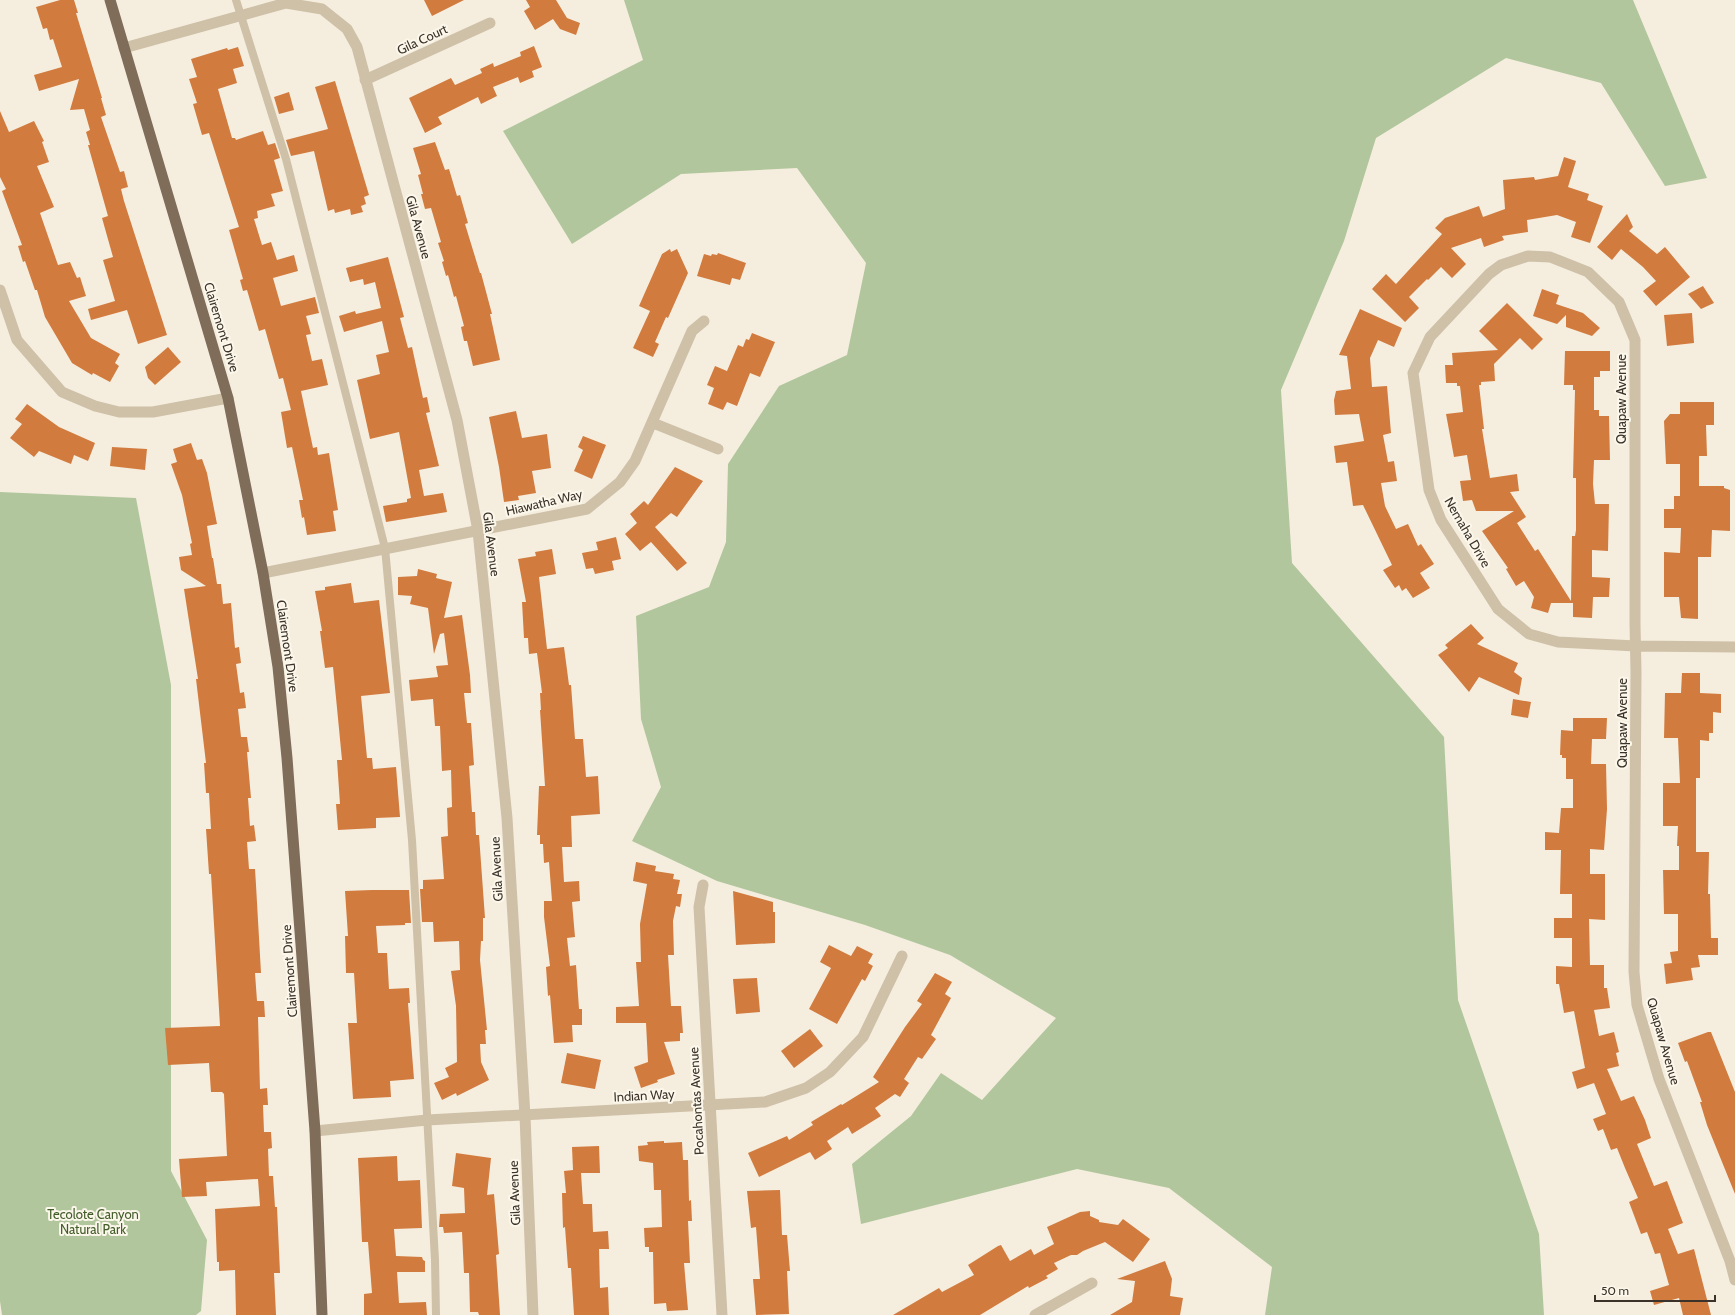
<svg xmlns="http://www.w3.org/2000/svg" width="1735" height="1315" font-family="Cabin,sans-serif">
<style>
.green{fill:#b1c69c}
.building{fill:#d27b3f}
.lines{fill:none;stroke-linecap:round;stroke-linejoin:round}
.service{stroke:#cfc0a8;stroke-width:8}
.minor{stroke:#cfc0a8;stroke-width:11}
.primary{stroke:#7f6c59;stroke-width:11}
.labels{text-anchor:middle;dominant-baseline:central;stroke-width:4;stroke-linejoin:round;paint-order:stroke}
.street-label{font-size:13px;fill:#3b3229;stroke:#fcf7eb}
.park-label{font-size:13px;fill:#425c2a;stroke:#fcf7eb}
</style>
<rect width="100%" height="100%" fill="#f5eede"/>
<g class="green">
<path d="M 624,0 L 1633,0 L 1707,178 L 1665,186 L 1601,83 L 1506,58 L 1376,138 L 1344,241 L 1281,390 L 1292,563 L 1444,737 L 1458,1000 L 1539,1234 L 1544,1315 L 1265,1315 L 1272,1267 L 1169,1188 L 1077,1169 L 861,1224 L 852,1164 L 911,1116 L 941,1073 L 982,1100 L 1056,1018 L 950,955 L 865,925 L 717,881 L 632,841 L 661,787 L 641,719 L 636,616 L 709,587 L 726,542 L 728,464 L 779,386 L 847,355 L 866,263 L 797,168 L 681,174 L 572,244 L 503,131 L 643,60 Z"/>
<path d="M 0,492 L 136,498 L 171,685 L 171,1171 L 207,1240 L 201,1311 L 196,1315 L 2,1315 L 0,1301 Z"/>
</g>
<g class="building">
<path d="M 60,0 L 74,0 L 78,13 L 76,13 L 102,98 L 101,98 L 106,115 L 101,117 L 120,172 L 124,171 L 128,187 L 121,189 L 124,201 L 167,335 L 138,344 L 127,310 L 91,320 L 88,309 L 115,301 L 103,260 L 113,257 L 102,218 L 108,216 L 88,145 L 90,145 L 86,132 L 90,130 L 84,109 L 70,110 L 79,79 L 39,91 L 34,75 L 62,67 L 53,39 L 50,40 L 47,28 L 43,29 L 36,7 Z"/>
<path d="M 424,0 L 464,0 L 432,16 Z"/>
<path d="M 526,0 L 556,0 L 567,18 L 580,23 L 576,35 L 560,29 L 553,19 L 535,30 L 524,11 L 530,7 Z"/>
<path d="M 534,46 L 542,67 L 532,71 L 534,77 L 520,83 L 518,77 L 493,87 L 497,96 L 481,104 L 478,97 L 438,117 L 442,124 L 425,133 L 409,98 L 451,78 L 455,85 L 482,73 L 480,69 L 493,63 L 494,67 L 521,56 L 520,52 Z"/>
<path d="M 238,47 L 244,66 L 233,69 L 237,83 L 218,89 L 232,138 L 235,138 L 236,140 L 263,131 L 268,145 L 275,143 L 280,158 L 274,160 L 283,191 L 271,194 L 275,206 L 257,211 L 258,218 L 254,219 L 262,245 L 271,242 L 277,260 L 294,255 L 298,271 L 273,278 L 281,306 L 315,297 L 319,313 L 306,316 L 311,334 L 306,335 L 312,361 L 322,359 L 328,385 L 301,391 L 313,448 L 317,447 L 318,455 L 329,453 L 338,510 L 333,511 L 336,531 L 307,535 L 304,517 L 302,518 L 299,500 L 303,500 L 292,447 L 287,448 L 281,412 L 291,410 L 283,378 L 279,379 L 265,329 L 259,331 L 247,290 L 243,291 L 240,280 L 243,279 L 229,230 L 239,227 L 209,133 L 202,135 L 193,104 L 197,103 L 189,79 L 197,77 L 191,59 L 227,48 L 228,50 Z"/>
<path d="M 335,81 L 369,195 L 364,197 L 366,204 L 361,206 L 363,212 L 351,215 L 350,209 L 335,213 L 334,209 L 328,211 L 314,151 L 291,156 L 286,140 L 328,129 L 315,87 Z"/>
<path d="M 289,92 L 294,110 L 279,114 L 274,97 Z"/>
<path d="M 0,111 L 9,132 L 34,121 L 44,141 L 42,142 L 49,162 L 37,166 L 54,207 L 40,213 L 58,265 L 70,262 L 77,278 L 80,277 L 86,296 L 69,301 L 91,338 L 120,354 L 115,363 L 119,366 L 110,382 L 93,373 L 92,375 L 72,363 L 45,317 L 37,290 L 35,290 L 25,261 L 23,262 L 18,246 L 22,245 L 2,191 L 6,189 L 0,177 Z"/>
<path d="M 435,142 L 445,170 L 449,169 L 457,196 L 460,195 L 468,223 L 465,224 L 480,273 L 481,273 L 492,314 L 490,314 L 500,360 L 473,366 L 467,341 L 464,341 L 461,327 L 464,326 L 456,296 L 454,297 L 448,275 L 446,276 L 442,262 L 444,261 L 438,243 L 441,242 L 431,208 L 425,209 L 421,194 L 423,194 L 418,175 L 421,174 L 413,148 Z"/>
<path d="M 1564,157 L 1576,161 L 1568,187 L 1589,194 L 1587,200 L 1603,206 L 1590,243 L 1571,237 L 1576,222 L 1557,215 L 1527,220 L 1528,232 L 1502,236 L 1504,240 L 1484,247 L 1481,238 L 1451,248 L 1466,264 L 1452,278 L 1441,267 L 1428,280 L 1427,279 L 1409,297 L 1419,308 L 1405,322 L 1372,289 L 1386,274 L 1396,284 L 1442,234 L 1435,228 L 1445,218 L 1479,206 L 1483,217 L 1505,209 L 1503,180 L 1534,177 L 1535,180 L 1558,176 Z"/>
<path d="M 1627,214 L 1633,227 L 1629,231 L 1657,254 L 1665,247 L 1690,277 L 1656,306 L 1643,291 L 1656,281 L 1643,267 L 1621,249 L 1612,260 L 1597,247 Z"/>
<path d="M 670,249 L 671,252 L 677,249 L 688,273 L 668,318 L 666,317 L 655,342 L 659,344 L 653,357 L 633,348 L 650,311 L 639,306 L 662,254 Z"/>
<path d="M 718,253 L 746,263 L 740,280 L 732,278 L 730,285 L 697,276 L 704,254 L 711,256 L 712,254 L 717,255 Z"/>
<path d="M 388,257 L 404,317 L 400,318 L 408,348 L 412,347 L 423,398 L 427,397 L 430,412 L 426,413 L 439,466 L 419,470 L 424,496 L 443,493 L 447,512 L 386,522 L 383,506 L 407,502 L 407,499 L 411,498 L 399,432 L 370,439 L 357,380 L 380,374 L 376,355 L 389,352 L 382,321 L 344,332 L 339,316 L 355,311 L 356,314 L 381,308 L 375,282 L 364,285 L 363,279 L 350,282 L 346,268 Z"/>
<path d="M 1703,286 L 1714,303 L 1701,309 L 1688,294 Z"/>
<path d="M 1542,289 L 1559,295 L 1556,304 L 1583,313 L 1600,328 L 1592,336 L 1566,327 L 1566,315 L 1557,324 L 1533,316 Z"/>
<path d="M 1507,303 L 1543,339 L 1532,350 L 1520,338 L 1494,364 L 1495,381 L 1481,382 L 1481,385 L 1479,385 L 1484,429 L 1482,429 L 1490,478 L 1517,474 L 1519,491 L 1510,492 L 1526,517 L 1517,523 L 1535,551 L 1538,549 L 1571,601 L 1572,536 L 1575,536 L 1576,530 L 1576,478 L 1573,478 L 1575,390 L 1573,390 L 1573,385 L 1564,385 L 1565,351 L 1610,351 L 1610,371 L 1600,371 L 1600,377 L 1594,377 L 1594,410 L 1599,410 L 1599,416 L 1609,416 L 1610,460 L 1594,460 L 1593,484 L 1595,504 L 1609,504 L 1608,551 L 1592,550 L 1592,577 L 1610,578 L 1609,597 L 1593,597 L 1592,618 L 1573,617 L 1573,603 L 1551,603 L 1548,613 L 1531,608 L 1534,597 L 1524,581 L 1516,586 L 1506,569 L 1508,568 L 1482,531 L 1514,511 L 1476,511 L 1472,500 L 1463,501 L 1460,481 L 1471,480 L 1467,455 L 1454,457 L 1446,414 L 1463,412 L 1460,386 L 1457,386 L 1457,383 L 1446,383 L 1445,365 L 1453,365 L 1452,353 L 1498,350 L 1479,331 Z"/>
<path d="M 1360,309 L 1402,328 L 1394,347 L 1378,340 L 1370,358 L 1372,387 L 1387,386 L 1391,433 L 1383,435 L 1388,462 L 1394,461 L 1397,481 L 1381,483 L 1385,506 L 1396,529 L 1408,524 L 1418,546 L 1421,544 L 1434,564 L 1420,573 L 1430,588 L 1413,598 L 1406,588 L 1402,591 L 1399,585 L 1395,588 L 1383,570 L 1392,565 L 1363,505 L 1353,506 L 1347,462 L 1336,463 L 1334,446 L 1364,441 L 1359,414 L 1335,415 L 1334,400 L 1336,391 L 1351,389 L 1347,356 L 1339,355 Z"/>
<path d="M 1692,313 L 1694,343 L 1667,346 L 1664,315 Z"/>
<path d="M 752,333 L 775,342 L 760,377 L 750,373 L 737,406 L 727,402 L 723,410 L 708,404 L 714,388 L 707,385 L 715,366 L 727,371 L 738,345 L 743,347 L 746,339 L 749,340 Z"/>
<path d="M 168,347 L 181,362 L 155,385 L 148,378 L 145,367 Z"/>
<path d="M 1680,402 L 1714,402 L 1714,425 L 1706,425 L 1707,456 L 1699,456 L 1699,486 L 1724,486 L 1724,488 L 1730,490 L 1730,531 L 1712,530 L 1711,557 L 1698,557 L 1698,619 L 1681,618 L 1679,597 L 1664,597 L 1664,552 L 1680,553 L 1681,528 L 1664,528 L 1664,509 L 1674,509 L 1674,496 L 1680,496 L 1680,464 L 1666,464 L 1664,421 L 1670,414 L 1680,414 Z"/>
<path d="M 27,404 L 59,427 L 95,443 L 88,461 L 74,455 L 71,464 L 39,451 L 34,457 L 10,438 L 22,424 L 15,419 Z"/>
<path d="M 516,411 L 522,438 L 547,434 L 551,468 L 532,471 L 536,493 L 518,496 L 519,500 L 504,502 L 499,467 L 489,417 Z"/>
<path d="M 583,436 L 606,445 L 592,479 L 574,471 L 583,450 L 578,447 Z"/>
<path d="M 191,443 L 197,460 L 202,459 L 207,473 L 217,524 L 207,526 L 212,558 L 213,558 L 217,584 L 221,584 L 223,604 L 231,603 L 235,648 L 239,647 L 241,663 L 236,664 L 240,693 L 244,692 L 246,708 L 238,709 L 241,737 L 247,737 L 249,752 L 247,752 L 251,798 L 248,798 L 250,826 L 254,825 L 256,841 L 247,842 L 249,869 L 255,869 L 256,885 L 261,973 L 255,973 L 257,1001 L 264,1001 L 265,1017 L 258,1017 L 260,1089 L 267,1088 L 268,1105 L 263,1105 L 264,1132 L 271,1132 L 272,1148 L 268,1149 L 269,1176 L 273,1176 L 275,1207 L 277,1207 L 280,1273 L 274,1273 L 276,1315 L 236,1315 L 235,1270 L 219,1271 L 219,1262 L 217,1262 L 215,1209 L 260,1206 L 258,1179 L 206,1182 L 207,1196 L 182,1197 L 179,1159 L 227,1156 L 224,1094 L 222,1092 L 211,1092 L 209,1063 L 168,1065 L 165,1028 L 220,1026 L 211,874 L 209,874 L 206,829 L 211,829 L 209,793 L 206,793 L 204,763 L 206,763 L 196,679 L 198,679 L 184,589 L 206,586 L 181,570 L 179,557 L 192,555 L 190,544 L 192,543 L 182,495 L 171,464 L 177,462 L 173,449 Z"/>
<path d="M 112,447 L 147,449 L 145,470 L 110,466 Z"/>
<path d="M 675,467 L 703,481 L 677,517 L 671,513 L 655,527 L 687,563 L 677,571 L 651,542 L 640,551 L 625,534 L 637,523 L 630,514 L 644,501 L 648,505 Z"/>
<path d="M 616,537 L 621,559 L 612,561 L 614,570 L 595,574 L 593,568 L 586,569 L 582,553 L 598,550 L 596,542 Z"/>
<path d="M 552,549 L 556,574 L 539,577 L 547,649 L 564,647 L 569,685 L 571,685 L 575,739 L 583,739 L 586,777 L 598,776 L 600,814 L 571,816 L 572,847 L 562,847 L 564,882 L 579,881 L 580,901 L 572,902 L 575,937 L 567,938 L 570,966 L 576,965 L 579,1009 L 582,1009 L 582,1025 L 572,1025 L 573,1042 L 554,1043 L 550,995 L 548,996 L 546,967 L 550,966 L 544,917 L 544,901 L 552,901 L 549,862 L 544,863 L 543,844 L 540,844 L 540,835 L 537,835 L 539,786 L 545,786 L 540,710 L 541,710 L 540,693 L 542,693 L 537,653 L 529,654 L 528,638 L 524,638 L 522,602 L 526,602 L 518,559 L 536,556 L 535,552 Z"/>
<path d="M 418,569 L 437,574 L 436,578 L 452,582 L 444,618 L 462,615 L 470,675 L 471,693 L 464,693 L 467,723 L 471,723 L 474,765 L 469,766 L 472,812 L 475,812 L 476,835 L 479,835 L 485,918 L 483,918 L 483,941 L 481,941 L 480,960 L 487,1030 L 485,1030 L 486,1044 L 480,1044 L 481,1062 L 489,1080 L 457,1096 L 456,1093 L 442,1100 L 434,1083 L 449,1077 L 445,1068 L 457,1062 L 456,1006 L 451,971 L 460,970 L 459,941 L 434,942 L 433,922 L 422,922 L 420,889 L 423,889 L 423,880 L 444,879 L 441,837 L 448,836 L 447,808 L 452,807 L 451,770 L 442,771 L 440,726 L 435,726 L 433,699 L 411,701 L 409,680 L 438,677 L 436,666 L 448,665 L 444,633 L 440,634 L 434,654 L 428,608 L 410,604 L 412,596 L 398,595 L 398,577 L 417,576 Z"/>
<path d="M 351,583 L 354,603 L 379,600 L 390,693 L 361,696 L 367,758 L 372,758 L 373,769 L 396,767 L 400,817 L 376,818 L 376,828 L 338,830 L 336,804 L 340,804 L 337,760 L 342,760 L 337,708 L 333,667 L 325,668 L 320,631 L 322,631 L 315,591 L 325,590 L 325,587 Z"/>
<path d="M 1471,624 L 1484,638 L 1477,644 L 1518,663 L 1514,672 L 1522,678 L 1519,695 L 1479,677 L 1469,692 L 1438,655 L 1448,648 L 1445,645 Z"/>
<path d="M 1682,673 L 1700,673 L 1700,693 L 1721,694 L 1721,713 L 1713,712 L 1713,733 L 1709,733 L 1709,741 L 1700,740 L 1700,778 L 1696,778 L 1696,852 L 1709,852 L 1708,894 L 1710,894 L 1711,938 L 1718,938 L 1718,955 L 1698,955 L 1700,967 L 1691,968 L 1693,980 L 1666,984 L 1664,964 L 1672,963 L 1670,952 L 1678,951 L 1678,914 L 1664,914 L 1663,870 L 1679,870 L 1679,846 L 1677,846 L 1678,826 L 1663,826 L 1663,783 L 1680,783 L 1678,738 L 1664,738 L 1665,693 L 1681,693 Z"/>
<path d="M 1513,699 L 1531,702 L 1528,718 L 1511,715 Z"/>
<path d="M 1573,718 L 1607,718 L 1606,739 L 1592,739 L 1591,764 L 1606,764 L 1607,809 L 1604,850 L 1590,849 L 1590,874 L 1605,874 L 1605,920 L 1589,919 L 1590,965 L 1604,965 L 1604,988 L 1607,988 L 1610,1008 L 1594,1010 L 1599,1036 L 1614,1032 L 1619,1052 L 1616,1053 L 1619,1066 L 1607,1069 L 1621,1101 L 1634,1096 L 1645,1120 L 1651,1138 L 1637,1144 L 1654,1186 L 1667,1181 L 1683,1223 L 1668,1229 L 1678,1254 L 1694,1249 L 1711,1315 L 1683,1315 L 1679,1298 L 1654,1305 L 1650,1291 L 1669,1285 L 1660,1253 L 1655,1254 L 1647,1232 L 1641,1234 L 1629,1202 L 1638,1198 L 1625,1168 L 1617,1148 L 1611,1150 L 1603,1129 L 1598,1131 L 1593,1119 L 1606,1114 L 1594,1083 L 1577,1089 L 1572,1072 L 1585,1068 L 1574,1011 L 1564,1013 L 1559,984 L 1556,984 L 1556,966 L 1572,967 L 1572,938 L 1554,938 L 1554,918 L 1572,918 L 1572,894 L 1560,894 L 1561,850 L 1545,850 L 1545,832 L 1559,833 L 1561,808 L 1573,808 L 1573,779 L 1566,779 L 1566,758 L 1562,758 L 1562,755 L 1560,755 L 1561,730 L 1573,731 Z"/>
<path d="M 636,862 L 656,866 L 655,871 L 674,874 L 673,879 L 680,880 L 677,894 L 682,894 L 680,907 L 676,906 L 673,921 L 674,955 L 668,955 L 671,1006 L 681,1006 L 683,1033 L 680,1033 L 680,1041 L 664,1042 L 675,1074 L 657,1080 L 658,1082 L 641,1088 L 634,1067 L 648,1062 L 646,1023 L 616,1023 L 616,1007 L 639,1006 L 636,962 L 641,962 L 640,924 L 647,884 L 633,881 Z"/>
<path d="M 372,890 L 409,890 L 411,923 L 405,923 L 405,925 L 376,926 L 378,953 L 387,953 L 389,989 L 409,988 L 410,1003 L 408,1003 L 414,1079 L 390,1081 L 391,1097 L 353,1099 L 348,1023 L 357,1023 L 354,973 L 346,973 L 345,936 L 348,936 L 345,891 Z"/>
<path d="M 733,891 L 773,902 L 773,912 L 775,912 L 775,943 L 736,945 Z"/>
<path d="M 829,945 L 851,956 L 857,946 L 873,954 L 868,963 L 873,966 L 865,981 L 862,979 L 837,1024 L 809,1009 L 831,968 L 820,962 Z"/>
<path d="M 935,973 L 952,982 L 945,994 L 951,998 L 931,1035 L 936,1039 L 922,1059 L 918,1057 L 904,1079 L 909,1083 L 900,1097 L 895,1094 L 875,1108 L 881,1116 L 852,1134 L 848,1127 L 827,1141 L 832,1149 L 815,1160 L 810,1152 L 759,1177 L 748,1153 L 787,1136 L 789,1140 L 813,1125 L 811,1122 L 841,1104 L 842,1105 L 879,1082 L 873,1077 L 905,1027 L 922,1004 L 917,1001 Z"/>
<path d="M 757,978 L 760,1012 L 736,1014 L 733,979 Z"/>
<path d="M 810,1029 L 823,1046 L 794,1068 L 781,1051 Z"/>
<path d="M 1708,1032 L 1711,1032 L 1735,1092 L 1735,1194 L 1707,1125 L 1700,1102 L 1702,1102 L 1687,1061 L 1685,1062 L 1678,1043 Z"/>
<path d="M 567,1053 L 601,1060 L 595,1089 L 561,1083 Z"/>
<path d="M 664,1141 L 664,1143 L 682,1142 L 683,1160 L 688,1160 L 689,1201 L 691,1200 L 692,1221 L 688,1221 L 690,1263 L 684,1263 L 688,1310 L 667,1311 L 666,1303 L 654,1304 L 653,1252 L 649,1252 L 649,1247 L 645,1247 L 644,1228 L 662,1227 L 661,1190 L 654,1190 L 653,1163 L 639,1161 L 638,1146 L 648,1145 L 647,1142 Z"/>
<path d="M 599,1146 L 600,1173 L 581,1173 L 583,1204 L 592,1204 L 593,1232 L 608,1231 L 609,1249 L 599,1249 L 600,1288 L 608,1287 L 609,1315 L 574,1315 L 571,1268 L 568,1268 L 565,1227 L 563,1228 L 562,1193 L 566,1193 L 564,1171 L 573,1170 L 572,1147 Z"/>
<path d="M 456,1153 L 491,1158 L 487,1195 L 494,1194 L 499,1254 L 496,1255 L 500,1315 L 479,1315 L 478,1312 L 470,1312 L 469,1273 L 464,1273 L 462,1232 L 444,1233 L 443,1227 L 439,1227 L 440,1214 L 465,1213 L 464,1188 L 452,1186 Z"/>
<path d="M 397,1156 L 398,1181 L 420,1180 L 422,1228 L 394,1229 L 396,1256 L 422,1257 L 423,1260 L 425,1261 L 425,1272 L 397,1272 L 399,1303 L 426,1302 L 427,1315 L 364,1315 L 364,1294 L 372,1293 L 368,1242 L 362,1242 L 358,1158 Z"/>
<path d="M 780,1190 L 782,1235 L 787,1235 L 790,1271 L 787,1271 L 789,1314 L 756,1315 L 753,1279 L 760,1279 L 756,1227 L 751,1228 L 747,1191 Z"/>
<path d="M 1090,1211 L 1090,1216 L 1099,1220 L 1099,1222 L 1118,1225 L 1123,1219 L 1150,1239 L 1133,1262 L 1105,1242 L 1083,1251 L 1077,1255 L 1071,1255 L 1054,1263 L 1058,1269 L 1046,1276 L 1048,1278 L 1029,1288 L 1028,1286 L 980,1315 L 893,1315 L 939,1288 L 942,1292 L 974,1275 L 968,1265 L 998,1246 L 1001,1245 L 1010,1261 L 1031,1249 L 1034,1255 L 1054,1244 L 1047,1227 L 1080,1212 Z"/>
<path d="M 1165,1261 L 1172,1279 L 1170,1296 L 1183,1298 L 1180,1315 L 1110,1315 L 1132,1302 L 1135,1281 L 1117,1279 Z"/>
</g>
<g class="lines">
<path class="service" d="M 236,0 L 286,159 L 385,548 L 412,840 L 435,1260 L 436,1315"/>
<g class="minor">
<path d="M 124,48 L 286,3 L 322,9 L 347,29 L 357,47 L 457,420 L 478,531 L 507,818 L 525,1116 L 533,1315"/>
<path d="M 365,80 L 490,23"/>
<path d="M 0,290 L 17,340 L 62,392 L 95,406 L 119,412 L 153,412 L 228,398"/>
<path d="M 653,423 L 718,449"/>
<path d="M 263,573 L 587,509 L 620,482 L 635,461 L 692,331 L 704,321"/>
<path d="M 1735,647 L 1636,646 L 1558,642 L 1529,634 L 1498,609 L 1441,520 L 1429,490 L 1413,373 L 1430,337 L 1489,274 L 1501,265 L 1528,256 L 1550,257 L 1588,272 L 1619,302 L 1635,340 L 1635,623 L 1636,672 L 1634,972 L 1637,1005 L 1659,1079 L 1730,1261 L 1735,1280"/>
<path d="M 703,885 L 699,907 L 722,1315"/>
<path d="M 315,1131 L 427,1120 L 765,1102 L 806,1088 L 830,1072 L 863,1037 L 902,956"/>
<path d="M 1035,1315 L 1092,1283"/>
</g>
<path class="primary" d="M 110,0 L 228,398 L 263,573 L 278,667 L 287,758 L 315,1131 L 322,1315"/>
</g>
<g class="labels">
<g class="street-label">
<text transform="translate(422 39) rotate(-25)">Gila Court</text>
<text transform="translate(419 227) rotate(75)">Gila Avenue</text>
<text transform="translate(222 327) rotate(73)">Clairemont Drive</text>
<text transform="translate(1621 399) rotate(-90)">Quapaw Avenue</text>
<text transform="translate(544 502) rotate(-13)">Hiawatha Way</text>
<text transform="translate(1468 532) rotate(60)">Nemaha Drive</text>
<text transform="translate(492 544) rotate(83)">Gila Avenue</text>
<text transform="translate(288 646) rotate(82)">Clairemont Drive</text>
<text transform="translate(1622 723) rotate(-90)">Quapaw Avenue</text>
<text transform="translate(496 869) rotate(-93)">Gila Avenue</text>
<text transform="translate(289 971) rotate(-94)">Clairemont Drive</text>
<text transform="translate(1664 1041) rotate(74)">Quapaw Avenue</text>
<text transform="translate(644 1095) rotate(-3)">Indian Way</text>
<text transform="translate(696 1101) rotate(-93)">Pocahontas Avenue</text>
<text transform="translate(514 1193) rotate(-92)">Gila Avenue</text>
</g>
<g class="park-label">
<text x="93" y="1214">Tecolote Canyon<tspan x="93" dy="15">Natural Park</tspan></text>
</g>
</g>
<path d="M1595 1295v6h120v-6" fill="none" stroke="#3b3229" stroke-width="2"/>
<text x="1601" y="1295" font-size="12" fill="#3b3229" stroke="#fcf7eb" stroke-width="3" paint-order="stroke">50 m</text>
</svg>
